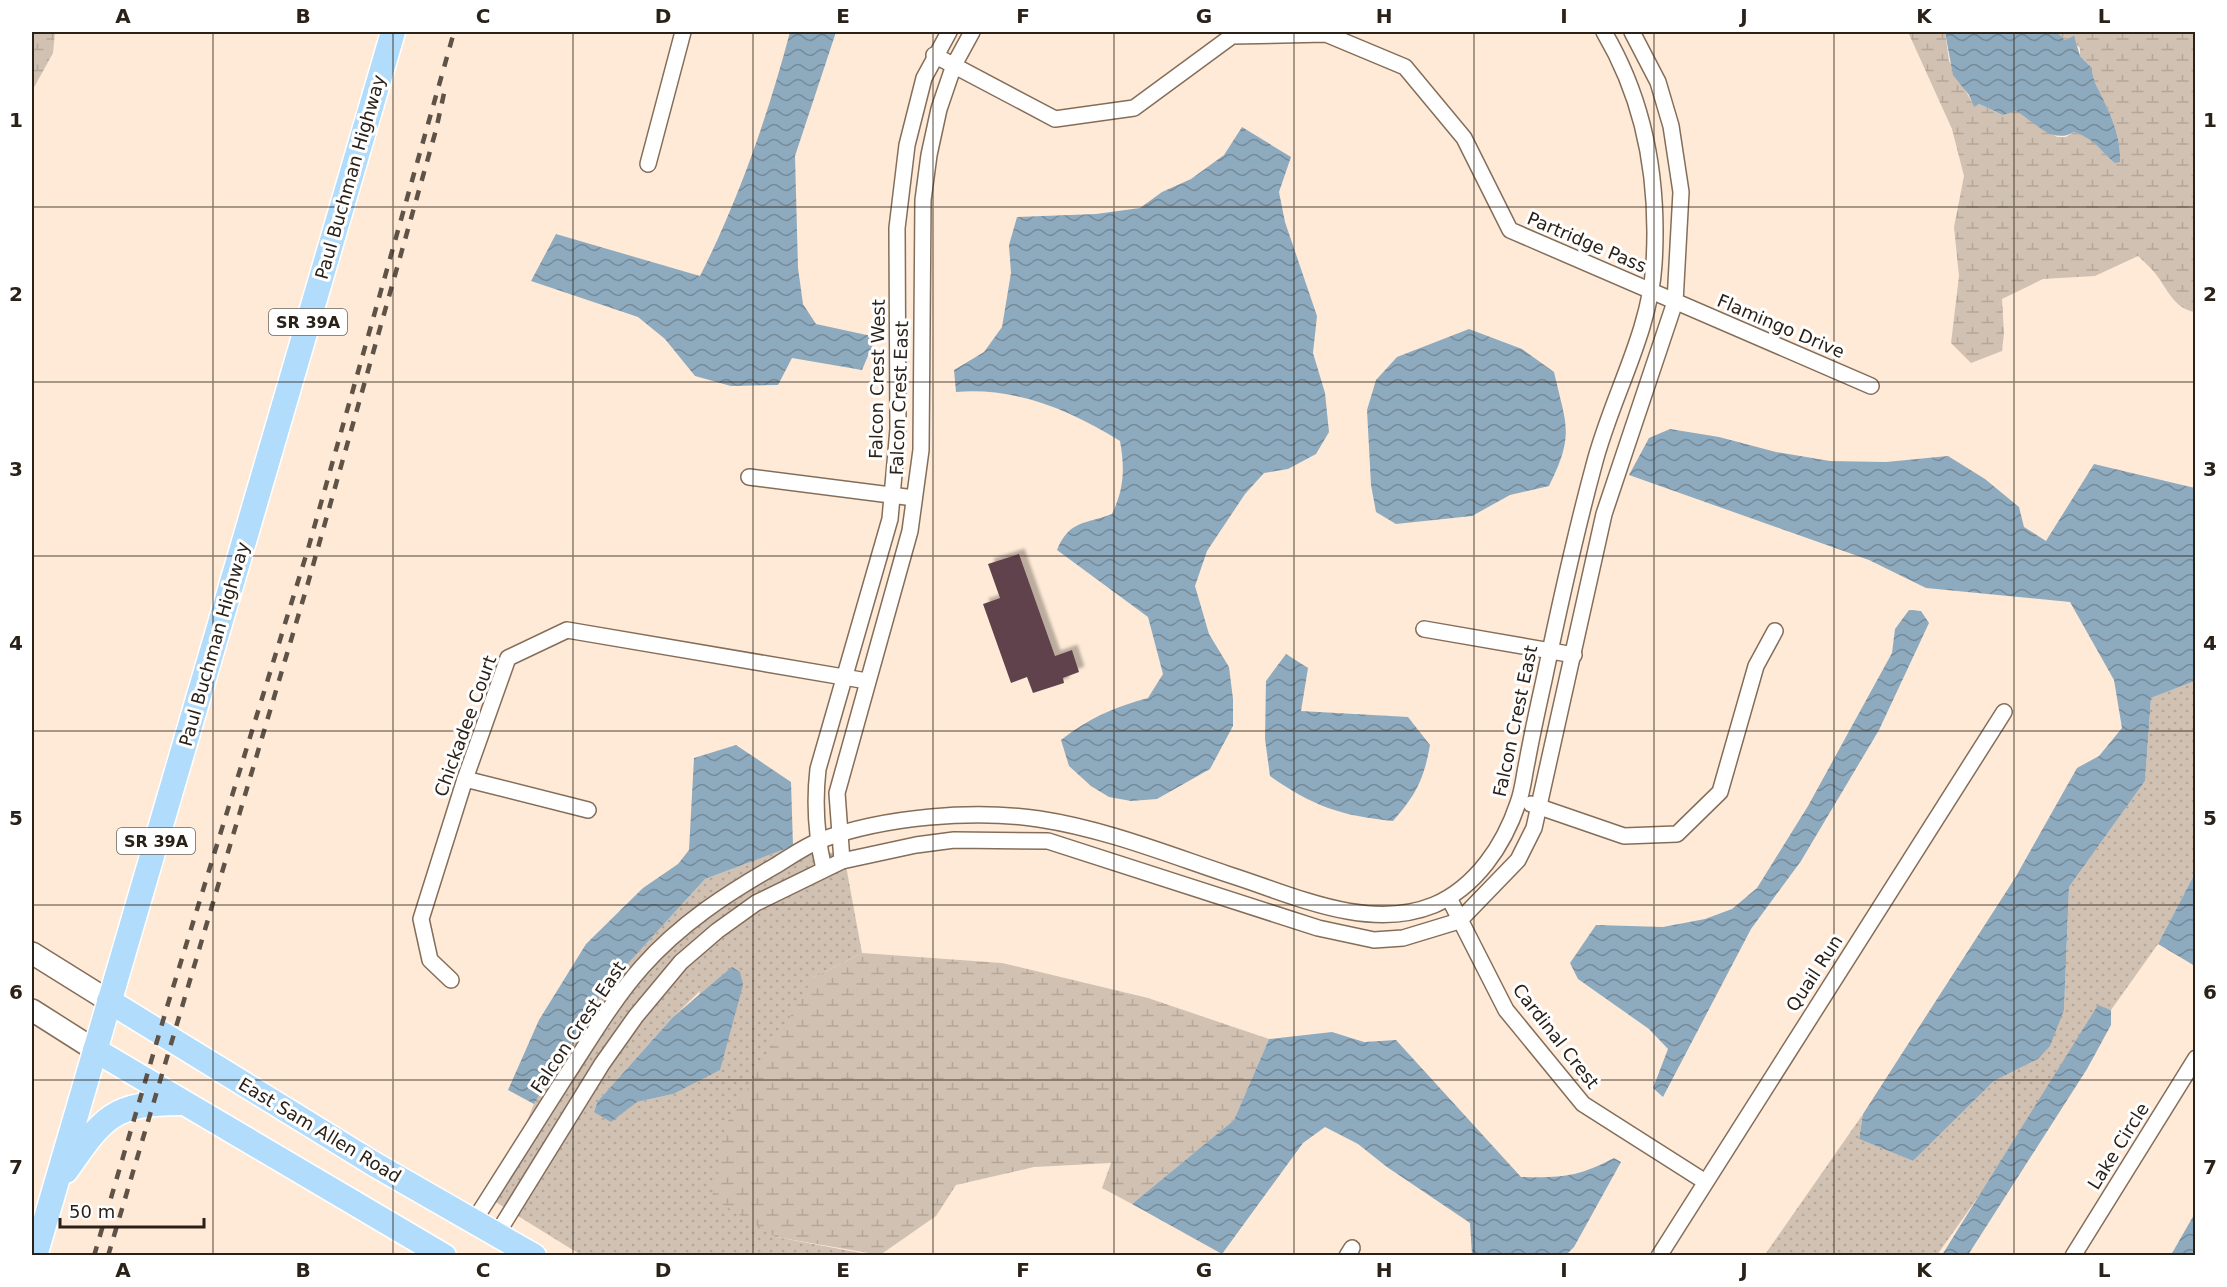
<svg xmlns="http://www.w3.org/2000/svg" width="2227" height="1287" font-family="'DejaVu Sans',sans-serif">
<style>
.grass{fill:url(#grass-dots);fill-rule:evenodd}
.wetland{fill:url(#wetland-marsh)}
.water{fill:url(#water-waves)}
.building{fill:#60434e;filter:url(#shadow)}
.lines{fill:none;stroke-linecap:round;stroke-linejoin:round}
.street-casing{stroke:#846e59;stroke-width:18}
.secondary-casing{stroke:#846e59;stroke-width:24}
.primary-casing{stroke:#fff;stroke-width:27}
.street{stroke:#fff;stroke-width:15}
.secondary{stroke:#fff;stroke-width:21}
.primary{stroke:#b2dcfc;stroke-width:24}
.rail{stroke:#5f5348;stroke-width:4.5;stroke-dasharray:10 10;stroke-linecap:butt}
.grid{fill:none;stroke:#2a2118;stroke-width:1.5;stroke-opacity:0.55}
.labels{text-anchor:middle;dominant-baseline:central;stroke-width:6;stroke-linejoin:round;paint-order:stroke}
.shield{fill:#fff;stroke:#6a645d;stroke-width:1.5}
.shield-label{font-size:16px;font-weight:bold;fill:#2a2118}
.street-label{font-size:18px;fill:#2a2118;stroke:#fff}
.neatline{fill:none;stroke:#2a2118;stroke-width:2}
.grid-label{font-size:20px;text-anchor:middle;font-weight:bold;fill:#2a2118}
</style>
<defs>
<pattern id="grass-dots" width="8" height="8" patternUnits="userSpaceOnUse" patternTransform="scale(1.5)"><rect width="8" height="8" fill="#d1c1b2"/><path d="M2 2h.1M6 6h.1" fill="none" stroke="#b4a698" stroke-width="1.8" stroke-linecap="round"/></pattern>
<pattern id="wetland-marsh" width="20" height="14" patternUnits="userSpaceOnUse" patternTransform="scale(1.5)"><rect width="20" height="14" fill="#d1c1b2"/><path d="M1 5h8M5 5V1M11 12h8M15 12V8" fill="none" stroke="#b4a698"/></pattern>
<pattern id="water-waves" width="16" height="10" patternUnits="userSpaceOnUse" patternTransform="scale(1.5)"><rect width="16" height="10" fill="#8eaabe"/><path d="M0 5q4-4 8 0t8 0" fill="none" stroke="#748a99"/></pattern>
<filter id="shadow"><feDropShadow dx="5.5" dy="-5.5" stdDeviation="1.5" flood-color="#0004"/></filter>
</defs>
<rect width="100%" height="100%" fill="#ffead7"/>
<g class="grass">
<path d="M 2195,681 L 2195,873 L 2158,944 L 2111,1010 L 2098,1006 L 1983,1190 L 1937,1255 L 1764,1256 L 1863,1114 L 1859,1139 L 1913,1161 L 1994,1081 L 2038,1059 L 2064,1010 L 2069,887 L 2145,781 L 2151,698 Z"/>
<path d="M 793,846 L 844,855 L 862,953 L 813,978 L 776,1237 L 872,1255 L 581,1255 L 494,1201 L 534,1104 L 603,991 L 705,879 ZM 700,991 L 673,1094 L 637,1102 L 598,1101 L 673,1017 Z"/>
</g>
<g class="wetland">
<path d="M 32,32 L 55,32 L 53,53 L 32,91 Z"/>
<path d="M 1908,32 L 1945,32 L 1949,61 L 1974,106 L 1979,104 L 1996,112 L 2016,110 L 2057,137 L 2066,137 L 2074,132 C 2081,135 2088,137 2094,140 C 2105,147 2105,158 2120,162 C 2121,141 2114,122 2105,103 C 2100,91 2092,81 2092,68 L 2080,56 L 2080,48 L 2070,38 L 2065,40 L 2057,32 L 2195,32 L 2195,312 C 2174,309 2167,288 2155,273 C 2150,267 2144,262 2138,256 L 2095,276 L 2043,279 L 2002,299 L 2004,333 L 2002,351 L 1971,363 L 1951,343 L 1959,276 L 1954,227 L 1964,176 L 1952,129 Z"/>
<path d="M 862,953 L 1002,963 L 1148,998 L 1269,1039 L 1234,1120 L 1132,1204 L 1102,1188 L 1111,1163 L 1034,1167 L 956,1185 L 936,1216 L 880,1255 L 776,1237 L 712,1198 L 725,1126 L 813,978 Z"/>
</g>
<g class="water">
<path d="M 790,32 L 836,32 L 795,156 L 798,268 L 803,304 L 816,324 L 876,337 L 862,370 L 792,358 L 778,385 L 731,386 L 695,376 L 665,339 L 638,317 L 531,281 L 556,234 L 700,276 C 739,199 768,115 790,32 Z"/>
<path d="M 1945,32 L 2057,32 L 2065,40 L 2074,36 L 2080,56 L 2092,68 C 2092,81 2100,91 2105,103 C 2114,122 2121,141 2120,162 L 2115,163 C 2098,149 2098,141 2074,132 C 2052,145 2035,122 2016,111 L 2003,115 L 1979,104 L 1974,107 L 1969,95 L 1953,75 Z"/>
<path d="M 1242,127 L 1291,157 L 1279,192 L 1285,222 L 1317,316 L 1313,353 L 1325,393 L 1329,432 L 1316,454 L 1288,469 L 1264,473 L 1245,494 L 1207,551 L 1195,586 L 1209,634 L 1229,667 L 1233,699 L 1233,726 L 1210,769 L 1157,799 L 1131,801 L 1109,797 L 1091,786 L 1069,766 L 1061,740 C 1088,719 1114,707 1148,698 L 1163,674 L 1148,617 L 1057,550 C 1069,520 1086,524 1112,514 C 1124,489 1125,469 1120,441 C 1070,410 1016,387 956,392 L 954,370 L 984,352 L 1002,327 L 1011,273 L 1009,245 L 1017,217 L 1096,214 L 1140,208 L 1162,192 L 1191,179 L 1224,155 Z"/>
<path d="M 1469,329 L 1522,349 L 1554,372 C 1566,425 1575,434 1549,486 L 1510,495 L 1472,516 L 1396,524 L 1376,512 L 1371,485 L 1367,410 L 1376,380 L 1397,357 Z"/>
<path d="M 1670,429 L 1719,437 L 1776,452 L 1830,461 L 1886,462 L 1948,456 L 1985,479 L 2019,507 L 2024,527 L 2046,541 L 2094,464 L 2195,488 L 2195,681 L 2151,698 L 2145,781 L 2069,887 L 2064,1010 L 2050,1046 L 2038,1059 L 1994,1081 L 1913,1161 L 1859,1139 L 1863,1114 L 2015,878 L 2077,768 L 2099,756 L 2122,728 L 2114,680 L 2070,602 L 1926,588 L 1869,560 L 1629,475 L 1649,438 Z"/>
<path d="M 1909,610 L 1921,611 L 1929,623 L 1879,730 L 1801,861 L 1751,929 L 1663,1097 L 1653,1088 L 1668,1049 L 1649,1029 L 1578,979 L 1570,963 L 1596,925 L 1663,927 L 1705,919 L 1732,909 L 1757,888 L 1808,806 L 1892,653 L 1895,629 Z"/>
<path d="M 1286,654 L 1308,668 L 1301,711 L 1408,717 L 1430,745 C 1424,779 1416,795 1393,821 C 1342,816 1312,806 1270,776 L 1265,739 L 1266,681 Z"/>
<path d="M 736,745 L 791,782 L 793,846 L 705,879 L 603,991 L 534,1104 L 508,1090 L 539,1020 L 586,944 L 643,888 L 678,864 L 689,850 L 694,758 Z"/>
<path d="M 2195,873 L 2195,966 L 2158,944 Z"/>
<path d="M 732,967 L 740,972 L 743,985 L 720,1070 L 673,1094 L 637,1102 L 611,1122 L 594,1112 L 598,1101 L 673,1017 Z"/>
<path d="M 2098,1005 L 2111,1010 L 2111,1025 L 2087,1069 L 1968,1255 L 1942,1255 Z"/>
<path d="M 1332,1032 L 1364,1042 L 1396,1040 L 1521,1177 C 1561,1178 1578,1177 1614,1158 L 1621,1162 L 1574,1247 L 1566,1255 L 1472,1255 L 1470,1223 L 1387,1167 L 1358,1144 L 1325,1127 L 1303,1143 L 1222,1254 L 1132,1204 L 1234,1120 L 1269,1039 Z"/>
<path d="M 2195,1213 L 2195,1255 L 2171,1255 Z"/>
</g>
<path class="building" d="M 1019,554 L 1055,656 L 1072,650 L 1079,672 L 1063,678 L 1064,683 L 1033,693 L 1027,677 L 1011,683 L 983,604 L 1000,598 L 988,564 Z"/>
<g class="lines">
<defs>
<g id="street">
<path d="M 934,55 L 1055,119 L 1134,108 L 1232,36 L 1326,34 L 1405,67 L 1464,138 L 1510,230 L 1871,386"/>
<path d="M 648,164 L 683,32"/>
<path d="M 749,477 L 914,498"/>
<path d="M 1424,629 L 1574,655"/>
<path d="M 465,779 L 588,810"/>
<path d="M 1531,804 L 1624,836 L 1677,834 L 1720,792 L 1756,666 L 1775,631"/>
<path d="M 842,861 L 837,793 L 910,531 L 921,450 L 923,200 L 929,155 L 939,109 L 954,65 L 972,32"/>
<path d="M 824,869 C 816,835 814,804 818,769 L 890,519 L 898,429 L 897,228 L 907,145 L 924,78 L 949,32"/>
<path d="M 1449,898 L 1506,1010 L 1583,1104 L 1704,1181"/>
<path d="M 451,980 L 430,960 L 421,919 L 465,779 L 508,658 L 567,630 L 867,681"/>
<path d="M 474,1221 C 504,1174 534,1126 564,1079 C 589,1041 612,1001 642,967 C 680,924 726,894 775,866 C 790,857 805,846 821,840 C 884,817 973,809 1039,819 C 1105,829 1167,854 1230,875 C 1293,895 1368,932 1434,905 C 1476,887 1504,845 1518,803 C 1523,790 1524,775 1527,762 C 1532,734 1538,707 1544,680 C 1559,608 1575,535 1594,465 C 1611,398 1650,333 1654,264 C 1659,182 1646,103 1604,32"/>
<path d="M 497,1234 L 602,1064 L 636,1016 L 681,962 L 717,931 L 756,903 L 842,861 L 916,845 L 954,840 L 1048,841 L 1318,928 L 1374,940 L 1403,938 L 1459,921 L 1518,860 L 1534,828 L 1604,514 L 1675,302 L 1681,192 L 1671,126 L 1658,82 L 1632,32"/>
<path d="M 1347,1256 L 1352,1248"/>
<path d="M 1659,1256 L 2004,712"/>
<path d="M 2073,1256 L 2196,1058"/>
</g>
<g id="secondary">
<path d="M 32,953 L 109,1001"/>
<path d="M 32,1010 L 95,1050"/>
</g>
<g id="primary">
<path d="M 109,1001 L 374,1164 L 534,1256"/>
<path d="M 95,1050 L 444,1256"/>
<path d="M 66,1171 C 104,1116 113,1103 182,1103"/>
<path d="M 35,1256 L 393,32"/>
</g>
</defs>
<use href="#street" class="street-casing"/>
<use href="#secondary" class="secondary-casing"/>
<use href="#primary" class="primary-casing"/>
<use href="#street" class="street"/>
<use href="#secondary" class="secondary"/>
<use href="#primary" class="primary"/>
<g class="rail">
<path d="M 94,1256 L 167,1007 L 308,549 L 454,32"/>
<path d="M 108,1256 L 308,583 L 436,130 L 446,84"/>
</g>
</g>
<path class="grid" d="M 213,32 L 213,1256M 393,32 L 393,1256M 573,32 L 573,1256M 753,32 L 753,1256M 933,32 L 933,1256M 1114,32 L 1114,1256M 1294,32 L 1294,1256M 1474,32 L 1474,1256M 1654,32 L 1654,1256M 1834,32 L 1834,1256M 2014,32 L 2014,1256M 32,207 L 2196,207M 32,382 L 2196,382M 32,556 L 2196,556M 32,731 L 2196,731M 32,905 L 2196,905M 32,1080 L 2196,1080"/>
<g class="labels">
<g class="shield">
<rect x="269" y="309" width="78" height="26" rx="4.5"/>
<rect x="117" y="828" width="78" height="26" rx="4.5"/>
</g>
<g class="shield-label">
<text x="308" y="322">SR 39A</text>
<text x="156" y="841">SR 39A</text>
</g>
<g class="street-label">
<text transform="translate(350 177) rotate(-74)">Paul Buchman Highway</text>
<text transform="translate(1587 242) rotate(23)">Partridge Pass</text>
<text transform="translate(1781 326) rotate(23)">Flamingo Drive</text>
<text transform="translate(877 379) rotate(-89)">Falcon Crest West</text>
<text transform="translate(899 398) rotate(-88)">Falcon Crest East</text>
<text transform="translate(214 644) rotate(-74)">Paul Buchman Highway</text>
<text transform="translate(1515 721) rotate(-78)">Falcon Crest East</text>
<text transform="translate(465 726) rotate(-70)">Chickadee Court</text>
<text transform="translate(1814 973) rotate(-57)">Quail Run</text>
<text transform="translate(578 1027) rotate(-56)">Falcon Crest East</text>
<text transform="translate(1556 1036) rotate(52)">Cardinal Crest</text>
<text transform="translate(320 1130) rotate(31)">East Sam Allen Road</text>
<text transform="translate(2118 1146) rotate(-58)">Lake Circle</text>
</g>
</g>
<rect width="2227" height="1287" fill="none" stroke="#ffffff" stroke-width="66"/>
<path d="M60 1218v9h144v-9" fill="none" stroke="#2a2118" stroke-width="3"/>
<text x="69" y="1218" font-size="18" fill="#2a2118" stroke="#ffffff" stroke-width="4.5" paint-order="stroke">50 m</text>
<rect x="33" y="33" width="2161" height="1221" class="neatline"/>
<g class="grid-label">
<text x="123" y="23">A</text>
<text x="303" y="23">B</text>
<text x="483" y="23">C</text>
<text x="663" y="23">D</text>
<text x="843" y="23">E</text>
<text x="1023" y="23">F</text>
<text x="1204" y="23">G</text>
<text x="1384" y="23">H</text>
<text x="1564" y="23">I</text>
<text x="1744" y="23">J</text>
<text x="1924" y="23">K</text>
<text x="2104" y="23">L</text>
<text x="16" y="127">1</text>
<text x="2210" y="127">1</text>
<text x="16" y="301">2</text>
<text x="2210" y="301">2</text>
<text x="16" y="476">3</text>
<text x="2210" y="476">3</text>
<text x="16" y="650">4</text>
<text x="2210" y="650">4</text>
<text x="16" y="825">5</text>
<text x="2210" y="825">5</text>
<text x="16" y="999">6</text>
<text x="2210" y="999">6</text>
<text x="16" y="1174">7</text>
<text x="2210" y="1174">7</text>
<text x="123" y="1277">A</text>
<text x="303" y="1277">B</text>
<text x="483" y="1277">C</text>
<text x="663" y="1277">D</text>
<text x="843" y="1277">E</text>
<text x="1023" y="1277">F</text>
<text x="1204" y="1277">G</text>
<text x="1384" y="1277">H</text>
<text x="1564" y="1277">I</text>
<text x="1744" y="1277">J</text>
<text x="1924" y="1277">K</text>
<text x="2104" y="1277">L</text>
</g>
</svg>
